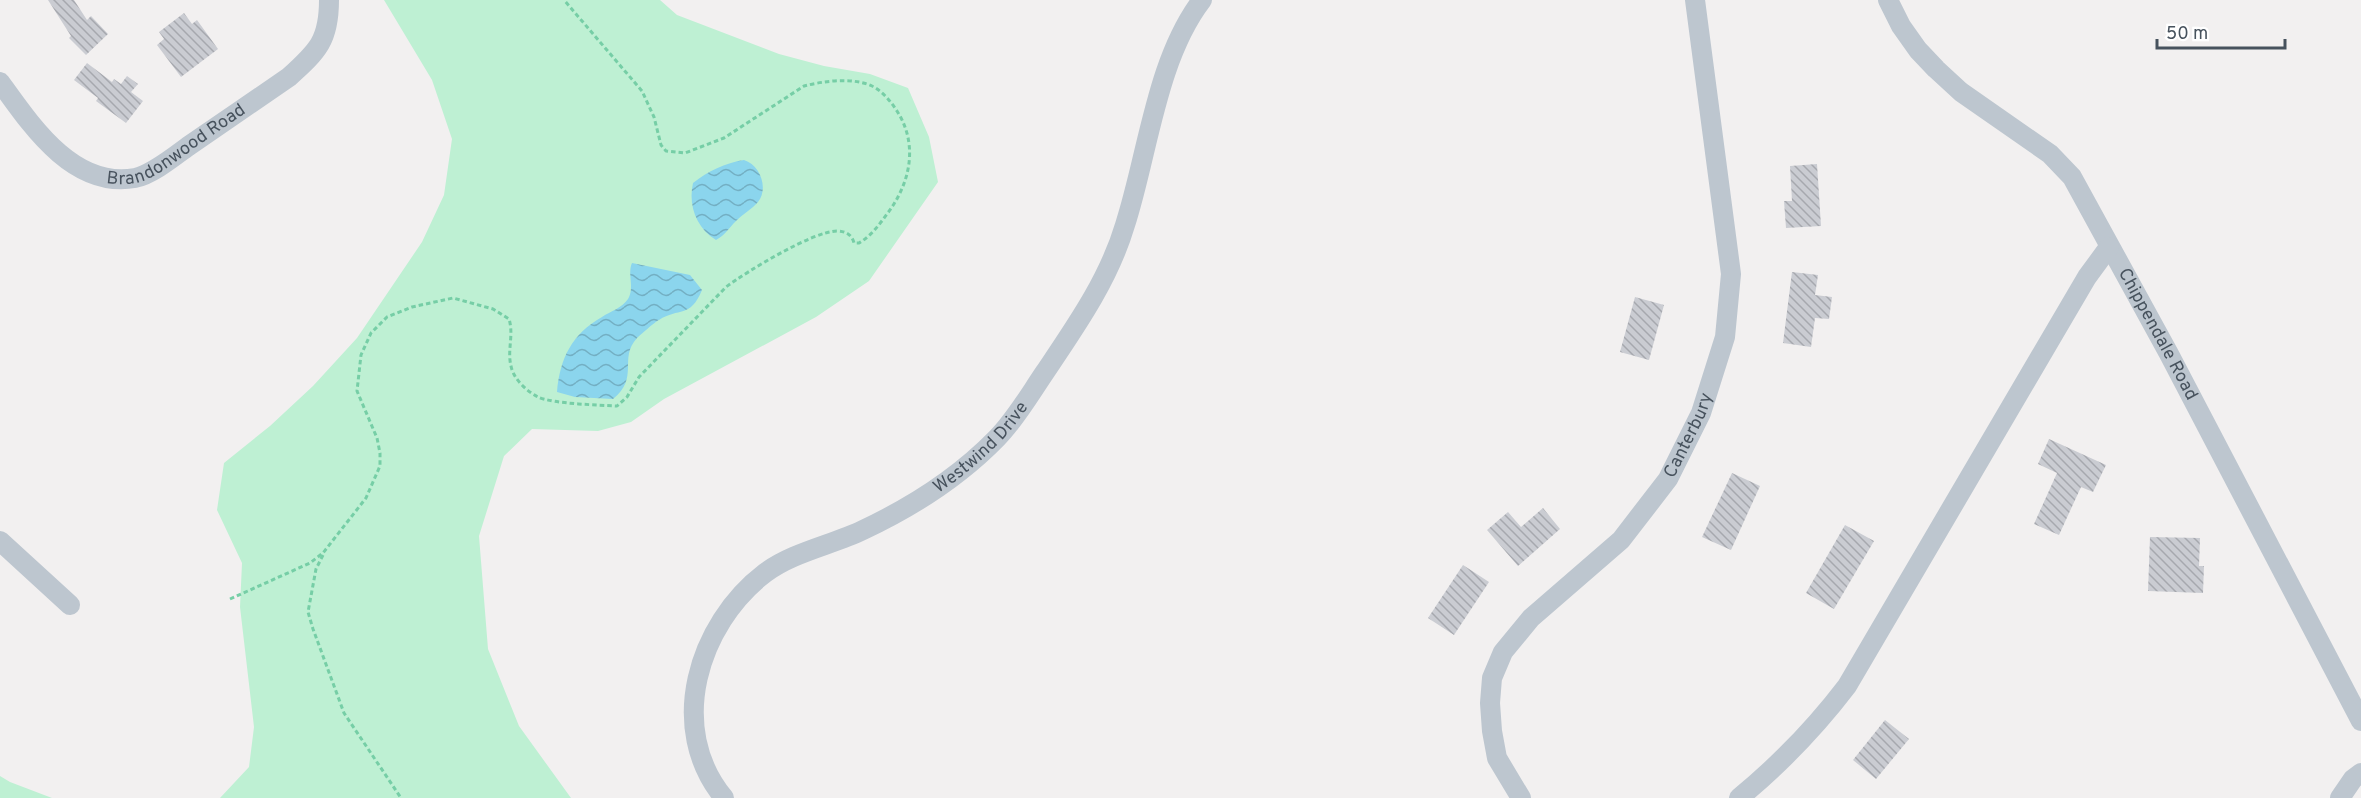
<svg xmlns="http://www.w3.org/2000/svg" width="2361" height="798" font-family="Overpass,sans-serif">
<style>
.grass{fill:#bef0d3}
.water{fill:url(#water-waves)}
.building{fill:url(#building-back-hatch)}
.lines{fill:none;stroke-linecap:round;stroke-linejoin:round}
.path{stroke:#76cea6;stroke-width:3;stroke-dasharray:4.5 3;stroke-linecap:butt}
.minor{stroke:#bdc6cf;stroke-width:20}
.labels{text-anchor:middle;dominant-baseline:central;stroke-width:4.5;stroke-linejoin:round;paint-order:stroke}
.street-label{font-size:18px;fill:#47525d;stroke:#fff}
</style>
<defs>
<pattern id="water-waves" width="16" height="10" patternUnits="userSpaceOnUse" patternTransform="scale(1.5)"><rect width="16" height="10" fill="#8bd5ed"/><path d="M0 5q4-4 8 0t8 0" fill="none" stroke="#73afc3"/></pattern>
<pattern id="building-back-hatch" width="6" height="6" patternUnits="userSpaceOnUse" patternTransform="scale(1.5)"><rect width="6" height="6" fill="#caccd2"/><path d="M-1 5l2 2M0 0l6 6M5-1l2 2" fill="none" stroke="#a6a8ae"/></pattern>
</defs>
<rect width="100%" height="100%" fill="#f2f0f0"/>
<g class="grass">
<path d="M 384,0 L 660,0 L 677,15 L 779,54 L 824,66 L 870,74 L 908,88 L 929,137 L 938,182 L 869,281 L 816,317 L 664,399 L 631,422 L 598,431 L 532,429 L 504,456 L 479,536 L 488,649 L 519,726 L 571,798 L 220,798 L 249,767 L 254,727 L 240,607 L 242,563 L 217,510 L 224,463 L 270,426 L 313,386 L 357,338 L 422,242 L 444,195 L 452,139 L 432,80 Z"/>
<path d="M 0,776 L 10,782 L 52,798 L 0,798 Z"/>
</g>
<g class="water">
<path d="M 744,160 C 760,165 769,188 758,202 C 752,209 743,214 736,221 C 729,228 725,235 716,240 C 696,228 688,205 693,183 C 708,171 725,163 744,160 Z"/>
<path d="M 632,263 L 690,275 L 702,290 C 690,319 679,307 659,320 C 656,321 639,336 637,338 C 618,359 640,377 613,399 L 575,397 L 557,392 C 560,358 572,334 602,317 C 611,311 622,308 628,299 C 635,288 627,274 632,263 Z"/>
</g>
<g class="building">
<path d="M 48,0 L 74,0 L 87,20 L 91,16 L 108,34 L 86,55 L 69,38 L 71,36 Z"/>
<path d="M 184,13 L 192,24 L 197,20 L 218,49 L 181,77 L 157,45 L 164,39 L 159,32 Z"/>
<path d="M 87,63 L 112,82 L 114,79 L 121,84 L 127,76 L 138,84 L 131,92 L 143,101 L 126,123 L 96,101 L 98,98 L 74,80 Z"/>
<path d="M 1817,164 L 1821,226 L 1786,228 L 1784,201 L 1792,201 L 1790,166 Z"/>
<path d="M 1792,272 L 1818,275 L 1815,295 L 1832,297 L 1829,319 L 1815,318 L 1811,347 L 1783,343 Z"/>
<path d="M 1635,297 L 1664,305 L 1649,360 L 1620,352 Z"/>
<path d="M 2049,439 L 2106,465 L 2093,492 L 2081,487 L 2059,535 L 2034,524 L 2057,473 L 2038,464 Z"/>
<path d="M 1732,473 L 1760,486 L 1731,550 L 1702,537 Z"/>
<path d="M 1543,508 L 1560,529 L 1518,566 L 1487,530 L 1508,512 L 1521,527 Z"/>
<path d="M 1845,525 L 1874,541 L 1834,609 L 1806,593 Z"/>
<path d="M 2150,537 L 2200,538 L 2199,566 L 2204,566 L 2203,593 L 2148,591 Z"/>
<path d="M 1463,565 L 1489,582 L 1454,635 L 1428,618 Z"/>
<path d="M 1885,720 L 1909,739 L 1876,779 L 1853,760 Z"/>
</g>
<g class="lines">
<g class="path">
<path d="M 323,555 L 316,569 L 308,612 L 313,629 L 344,713 L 401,798"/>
<path d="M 230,599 L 310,563 L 323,553 L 366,498 L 380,466 L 380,453 L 377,438 L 357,391 L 361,355 L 371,333 L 387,317 L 412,307 L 453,298 L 493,309 L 509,319 C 514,335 507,350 511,366 C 513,378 526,391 538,397 C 553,404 599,405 617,406 L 627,397 L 639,377 L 726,287 C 746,272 813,231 837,231 C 846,231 852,235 854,243 L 859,243 C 871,236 879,225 887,214 C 909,185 918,149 900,116 C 893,104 884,92 872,86 C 852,77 824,81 804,86 L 724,138 L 685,153 L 666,151 L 661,145 L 654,117 L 642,91 L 564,0"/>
</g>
<g class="minor">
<path id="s1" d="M 1888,0 L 1901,26 L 1918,50 L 1936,69 L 1961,92 L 2050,154 L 2072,177 L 2169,354 L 2361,721"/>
<path id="s2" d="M 0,82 C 31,125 73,189 135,178 C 152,175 176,155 190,145 C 223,122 256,100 289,77 C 318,51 329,40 329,0"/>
<path d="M 0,541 L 70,605"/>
<path id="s3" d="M 724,798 C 666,728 698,624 765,573 C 793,552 832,545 863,530 C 912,507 959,477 997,438 C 1015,420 1030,394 1045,372 C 1076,326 1109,279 1125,225 C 1148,154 1156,60 1202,0"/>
<path id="s4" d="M 1521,798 L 1497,758 L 1492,731 L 1490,703 L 1492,678 L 1503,652 L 1531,618 L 1621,540 L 1668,479 L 1701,413 L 1725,337 L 1731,274 L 1695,0"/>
<path d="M 1739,798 C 1779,765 1815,728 1847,686 L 2087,277 L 2109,247"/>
<path d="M 2340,798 L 2353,779 L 2361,773"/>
</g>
</g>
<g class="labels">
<g class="street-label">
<text stroke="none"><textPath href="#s2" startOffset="226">Brandonwood Road</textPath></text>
<text stroke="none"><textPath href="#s1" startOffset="438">Chippendale Road</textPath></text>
<text stroke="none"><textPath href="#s4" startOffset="444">Canterbury</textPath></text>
<text stroke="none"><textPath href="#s3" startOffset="507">Westwind Drive</textPath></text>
</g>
</g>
<path d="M2157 39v9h128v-9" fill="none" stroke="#47525d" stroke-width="3"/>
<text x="2166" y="39" font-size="18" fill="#47525d" stroke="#ffffff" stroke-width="4.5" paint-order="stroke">50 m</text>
</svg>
